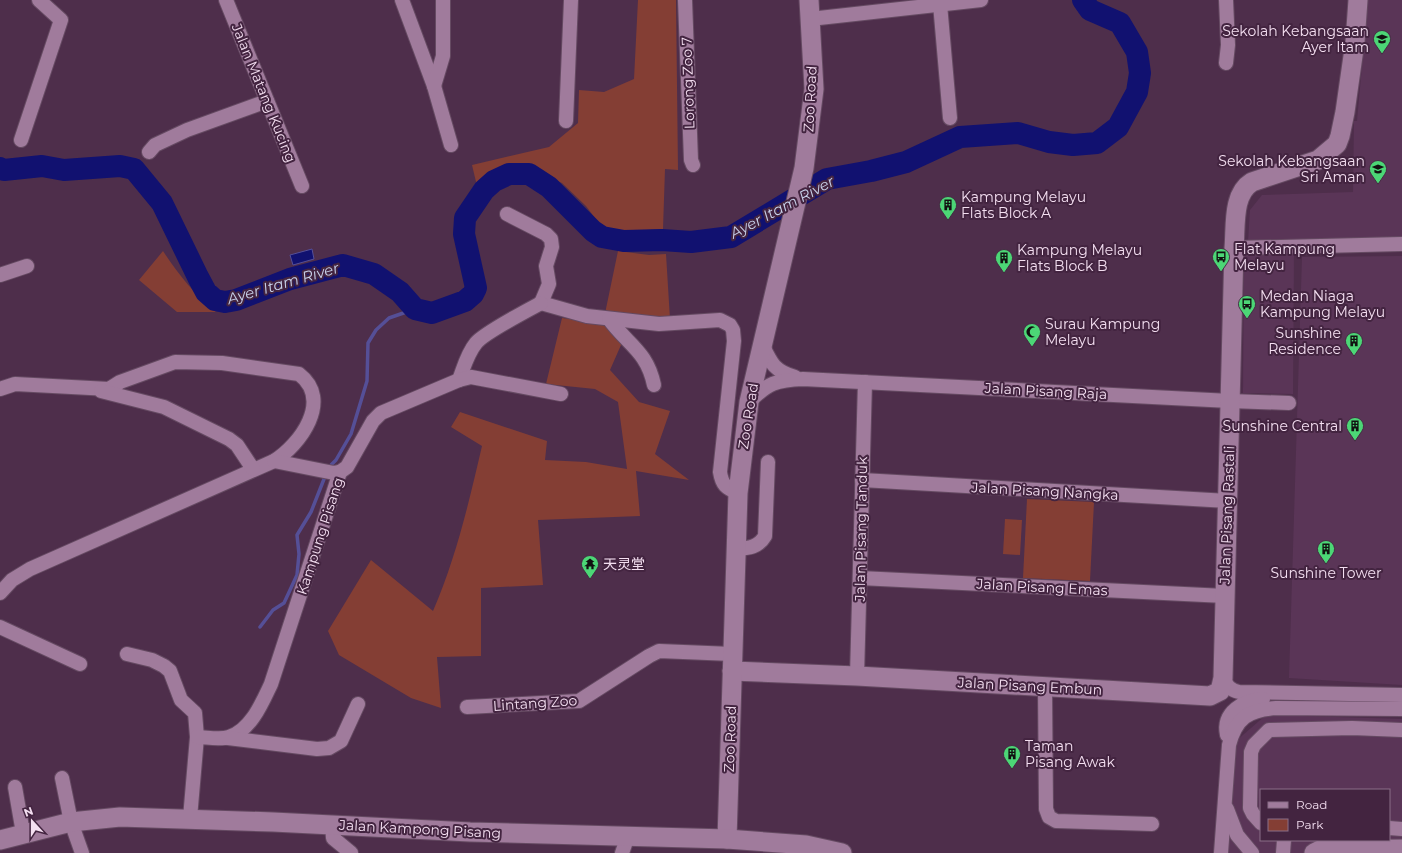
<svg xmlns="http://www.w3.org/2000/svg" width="1402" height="853" font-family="Montserrat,'Noto Sans SC',sans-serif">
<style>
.built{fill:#5a3557;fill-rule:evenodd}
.green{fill:#843e34}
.water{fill:#111170;stroke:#554f97}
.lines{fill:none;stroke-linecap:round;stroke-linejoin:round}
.stream{stroke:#554f97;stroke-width:3.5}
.river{stroke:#111170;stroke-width:22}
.street-casing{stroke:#654a62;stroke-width:16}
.secondary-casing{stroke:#654a62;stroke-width:21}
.street{stroke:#a07b9c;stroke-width:14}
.secondary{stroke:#a07b9c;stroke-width:19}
.labels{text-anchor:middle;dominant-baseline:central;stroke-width:4;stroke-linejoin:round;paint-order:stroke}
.poi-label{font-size:14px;fill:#f4dff1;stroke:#432440;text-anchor:start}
.street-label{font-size:14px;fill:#f4dff1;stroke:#432440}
.water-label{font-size:15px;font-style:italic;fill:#c8d1ea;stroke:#432440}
</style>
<rect width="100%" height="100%" fill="#4e2e4b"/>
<g class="built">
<path d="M 1368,0 L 1402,0 L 1402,239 L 1248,242 L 1250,210 L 1262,195 L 1353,192 L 1354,121 L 1357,121 Z"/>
<path d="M 1244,253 L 1294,253 L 1293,394 L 1243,393 Z"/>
<path d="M 1402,256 L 1402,685 L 1289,678 L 1302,257 Z"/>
<path d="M 1266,715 L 1402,719 L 1402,853 L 1228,853 L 1236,741 ZM 1261,790 L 1389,790 L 1389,840 L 1261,840 Z"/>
</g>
<g class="green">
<path d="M 638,0 L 676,0 L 678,170 L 665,169 L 663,229 L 615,232 L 604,230 L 586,206 L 562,183 L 533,170 L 518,167 L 498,172 L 477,186 L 472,165 L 549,147 L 578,123 L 579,90 L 604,92 L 634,79 Z"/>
<path d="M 163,251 C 178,274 194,294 216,312 L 177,312 L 139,280 Z"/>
<path d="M 618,251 L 649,255 L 666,254 L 670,319 L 628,317 L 621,345 L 610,370 L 639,402 L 670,411 L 655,454 L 689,480 L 636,471 L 640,516 L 538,520 L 543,585 L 481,588 L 481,656 L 437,657 L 441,708 L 411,698 L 339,655 L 328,631 L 371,560 L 433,611 C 456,558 469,502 482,446 L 451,427 L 460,412 L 547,441 L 545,460 L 586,462 L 627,469 L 618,402 L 595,389 L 546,384 L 562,318 L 603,323 Z"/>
<path d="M 1027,499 L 1094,502 L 1090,581 L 1023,578 Z"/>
<path d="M 1005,519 L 1022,520 L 1020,555 L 1003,554 Z"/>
</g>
<path class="water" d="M 312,249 L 314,259 L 293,265 L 290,255 Z"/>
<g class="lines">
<g class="stream">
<path d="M 328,468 L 336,460 L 351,434 L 367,381 L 368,343 L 376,330 L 389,318 L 415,309"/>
<path d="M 260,627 L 273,610 L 284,603 L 297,575 L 299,554 L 297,535 L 311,512 L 326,474"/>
</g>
<path class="river" d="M 0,168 L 4,170 L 42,166 L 64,170 L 120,166 L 134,169 L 162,203 L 198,277 L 206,292 L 215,300 L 225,302 L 236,300 L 290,279 L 343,265 L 374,274 L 400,292 L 415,309 L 432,313 L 465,301 L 473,294 L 476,288 L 464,234 L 465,218 L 484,190 L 494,181 L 509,174 L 529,174 L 549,187 L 593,231 L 602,237 L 624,241 L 662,240 L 691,242 L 731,237 L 827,179 L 871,171 L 906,162 L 960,137 L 1018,133 L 1049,142 L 1073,145 L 1097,143 L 1118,127 L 1137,92 L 1140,73 L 1137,52 L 1120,23 L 1090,10 L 1083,0"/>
<defs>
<g id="street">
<path d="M 226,0 L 302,186"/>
<path d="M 402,0 L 434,86 L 451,145"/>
<path d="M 685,0 L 691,160 L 693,165"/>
<path d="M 940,4 L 950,118"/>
<path d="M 810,19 L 981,0"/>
<path d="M 1226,63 L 1228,45 L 1226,0"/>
<path d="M 434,86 L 443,56 L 443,0"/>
<path d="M 566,121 L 571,0"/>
<path d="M 21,140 L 61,20 L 39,0"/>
<path d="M 149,152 L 155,145 L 187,130 L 267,101"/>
<path d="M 507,214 L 546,234 L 551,239 L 552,247 L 546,266 L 549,284 L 541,303 L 587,316 L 659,324 L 720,320 L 730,325 L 733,330 L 734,341 L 720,472 C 722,485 726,488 738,493"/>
<path d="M 1234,248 L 1402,244"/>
<path d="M 0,275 L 27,266"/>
<path d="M 609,319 C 628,345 647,351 654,385"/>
<path d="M 762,344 C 771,363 774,371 795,377"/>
<path d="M 459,380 C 464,367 467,354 476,343 C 484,333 528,310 541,303"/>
<path d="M 0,389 L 15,384 L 109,389 L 120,382 L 175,362 L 222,363 L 299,374 C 333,400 300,445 274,461 L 30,569 L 12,580 L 0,593"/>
<path d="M 101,391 L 164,407 L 229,439 L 237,445 L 253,469"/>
<path d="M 749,402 C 768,383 776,380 803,379 L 1230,401 L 1289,403"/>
<path d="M 274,461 L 334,473 L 340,472"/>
<path d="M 862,480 L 1228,501"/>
<path d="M 735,549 C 748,548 758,548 765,536 L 768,462"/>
<path d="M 860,578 L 1225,596"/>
<path d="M 0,627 L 80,664"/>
<path d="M 127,654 L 152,660 L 164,666 L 170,671 L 181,700 L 195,713 L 197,737 L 190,818"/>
<path d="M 857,676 L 865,382"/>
<path d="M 1223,678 C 1227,686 1230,690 1239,692 L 1402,695"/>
<path d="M 1045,687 L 1046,809 L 1049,817 L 1056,821 L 1152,824"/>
<path d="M 467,707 L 579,701 L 649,656 L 659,651 L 732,654"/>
<path d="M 1227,735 C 1222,712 1244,700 1263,699"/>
<path d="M 197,737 C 206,737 220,740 229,737 C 251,730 262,703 271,684 L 340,472 L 347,467 L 373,421 L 381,413 L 459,380 L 471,377 L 561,394"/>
<path d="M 228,738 L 317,749 L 329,748 L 341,741 L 358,704"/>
<path d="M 62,778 L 71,822 L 82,853"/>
<path d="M 15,787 L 23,833"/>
<path d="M 1227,809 L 1237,835 L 1252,853"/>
<path d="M 1261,823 L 1253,814 L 1250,808 L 1251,752 L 1254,745 L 1269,730 L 1352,728 L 1402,730"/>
<path d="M 332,825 L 333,838 L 351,853"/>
<path d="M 1389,828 L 1402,829"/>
<path d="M 622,853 L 628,836"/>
<path d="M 1221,853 L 1229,745 C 1236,718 1248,710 1276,708 L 1402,709"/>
<path d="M 1283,853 L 1284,840"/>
</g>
<g id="secondary">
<path d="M 732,671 L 857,676 L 1210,696 L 1220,691 L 1223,678 L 1234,248 C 1236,226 1232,194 1252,182 L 1318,160 L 1337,144 L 1340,136 L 1345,112 L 1355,42 L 1358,0"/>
<path d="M 727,839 L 738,493 L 749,402 L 804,168 L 814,89 L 809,0"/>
<path d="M 0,840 L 71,822 L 120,817 L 273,822 L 470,832 L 727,839 L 806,845 L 842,853"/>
<path d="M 1314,853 L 1320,850 L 1402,849"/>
</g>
</defs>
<use href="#street" class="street-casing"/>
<use href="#secondary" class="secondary-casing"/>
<use href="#street" class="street"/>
<use href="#secondary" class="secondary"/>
</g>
<defs>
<symbol id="school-pin" viewBox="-11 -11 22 30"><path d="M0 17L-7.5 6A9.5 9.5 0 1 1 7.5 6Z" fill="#4cd676" stroke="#432440"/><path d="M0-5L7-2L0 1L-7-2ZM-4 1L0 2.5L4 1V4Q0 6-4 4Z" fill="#111"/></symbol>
<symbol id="building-pin" viewBox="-11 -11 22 30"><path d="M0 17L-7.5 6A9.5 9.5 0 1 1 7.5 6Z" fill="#4cd676" stroke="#432440"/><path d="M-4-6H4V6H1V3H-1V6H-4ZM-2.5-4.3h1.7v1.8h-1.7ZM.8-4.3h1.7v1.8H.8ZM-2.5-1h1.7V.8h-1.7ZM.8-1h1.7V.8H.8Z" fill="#111"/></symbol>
<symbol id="bus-pin" viewBox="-11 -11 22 30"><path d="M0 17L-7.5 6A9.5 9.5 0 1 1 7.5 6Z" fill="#4cd676" stroke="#432440"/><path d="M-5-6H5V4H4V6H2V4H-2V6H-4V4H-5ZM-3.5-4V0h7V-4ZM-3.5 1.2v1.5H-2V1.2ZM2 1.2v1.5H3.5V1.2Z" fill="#111"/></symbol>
<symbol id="mosque-pin" viewBox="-11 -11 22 30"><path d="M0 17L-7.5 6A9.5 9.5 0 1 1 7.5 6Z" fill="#4cd676" stroke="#432440"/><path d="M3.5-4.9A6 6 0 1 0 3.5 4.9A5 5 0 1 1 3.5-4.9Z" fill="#111"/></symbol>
<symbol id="temple-pin" viewBox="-11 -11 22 30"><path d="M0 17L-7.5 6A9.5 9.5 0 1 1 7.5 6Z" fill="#4cd676" stroke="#432440"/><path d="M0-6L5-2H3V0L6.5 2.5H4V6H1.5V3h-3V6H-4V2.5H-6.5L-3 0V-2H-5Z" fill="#111"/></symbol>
</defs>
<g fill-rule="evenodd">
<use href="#school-pin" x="1372" y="29" width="20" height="27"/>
<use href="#school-pin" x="1368" y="159" width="20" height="27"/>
<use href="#building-pin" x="938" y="195" width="20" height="27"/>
<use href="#bus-pin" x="1211" y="247" width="20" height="27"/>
<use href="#building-pin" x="994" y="248" width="20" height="27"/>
<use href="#bus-pin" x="1237" y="294" width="20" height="27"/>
<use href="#mosque-pin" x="1022" y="322" width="20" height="27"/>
<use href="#building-pin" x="1344" y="331" width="20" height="27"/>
<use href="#building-pin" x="1345" y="416" width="20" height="27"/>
<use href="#building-pin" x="1316" y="539" width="20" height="27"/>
<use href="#temple-pin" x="580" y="554" width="20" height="27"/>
<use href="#building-pin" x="1002" y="744" width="20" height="27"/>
</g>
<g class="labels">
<g class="poi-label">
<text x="1369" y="31" text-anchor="end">Sekolah Kebangsaan<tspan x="1369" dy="16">Ayer Itam</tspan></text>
<text x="1365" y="161" text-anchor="end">Sekolah Kebangsaan<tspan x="1365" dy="16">Sri Aman</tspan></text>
<text x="961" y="197">Kampung Melayu<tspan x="961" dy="16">Flats Block A</tspan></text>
<text x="1234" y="249">Flat Kampung<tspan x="1234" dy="16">Melayu</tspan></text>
<text x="1017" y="250">Kampung Melayu<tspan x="1017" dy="16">Flats Block B</tspan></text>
<text x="1260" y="296">Medan Niaga<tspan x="1260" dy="16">Kampung Melayu</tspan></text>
<text x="1045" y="324">Surau Kampung<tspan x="1045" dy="16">Melayu</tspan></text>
<text x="1341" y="333" text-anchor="end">Sunshine<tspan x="1341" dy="16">Residence</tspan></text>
<text x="1342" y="426" text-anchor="end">Sunshine Central</text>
<text x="603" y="564">天灵堂</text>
<text x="1326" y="573" text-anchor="middle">Sunshine Tower</text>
<text x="1025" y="746">Taman<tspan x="1025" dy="16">Pisang Awak</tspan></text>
</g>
<g class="street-label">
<text transform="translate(688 83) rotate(-92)">Lorong Zoo 7</text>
<text transform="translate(264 93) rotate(68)">Jalan Matang Kucing</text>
<text transform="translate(810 99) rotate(-87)">Zoo Road</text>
<text transform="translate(1046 391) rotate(3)">Jalan Pisang Raja</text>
<text transform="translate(748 416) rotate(-81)">Zoo Road</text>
<text transform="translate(1045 491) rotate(3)">Jalan Pisang Nangka</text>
<text transform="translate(1227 515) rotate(-88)">Jalan Pisang Rastali</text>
<text transform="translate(861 529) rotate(-89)">Jalan Pisang Tanduk</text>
<text transform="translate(320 536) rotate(-72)">Kampung Pisang</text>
<text transform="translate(1042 587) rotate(3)">Jalan Pisang Emas</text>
<text transform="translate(1030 686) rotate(3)">Jalan Pisang Embun</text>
<text transform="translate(535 703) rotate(-4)">Lintang Zoo</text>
<text transform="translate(730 739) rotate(-88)">Zoo Road</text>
<text transform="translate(420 829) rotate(3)">Jalan Kampong Pisang</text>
</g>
<g class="water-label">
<text transform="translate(782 207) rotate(-28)">Ayer Itam River</text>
<text transform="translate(283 283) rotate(-16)">Ayer Itam River</text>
</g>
</g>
<rect x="1260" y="789" width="130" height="52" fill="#432440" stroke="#8a6f87"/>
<rect x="1268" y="802" width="20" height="6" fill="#a07b9c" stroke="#8a6f87"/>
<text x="1296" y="809" font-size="12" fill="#f4dff1">Road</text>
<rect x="1268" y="819" width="20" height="12" fill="#843e34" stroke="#8a6f87"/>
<text x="1296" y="829" font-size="12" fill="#f4dff1">Park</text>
<g transform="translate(32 821) rotate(339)" stroke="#432440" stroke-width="3" paint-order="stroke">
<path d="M0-3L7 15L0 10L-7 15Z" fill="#f4dff1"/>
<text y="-6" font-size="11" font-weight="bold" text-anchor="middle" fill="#f4dff1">N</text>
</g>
</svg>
